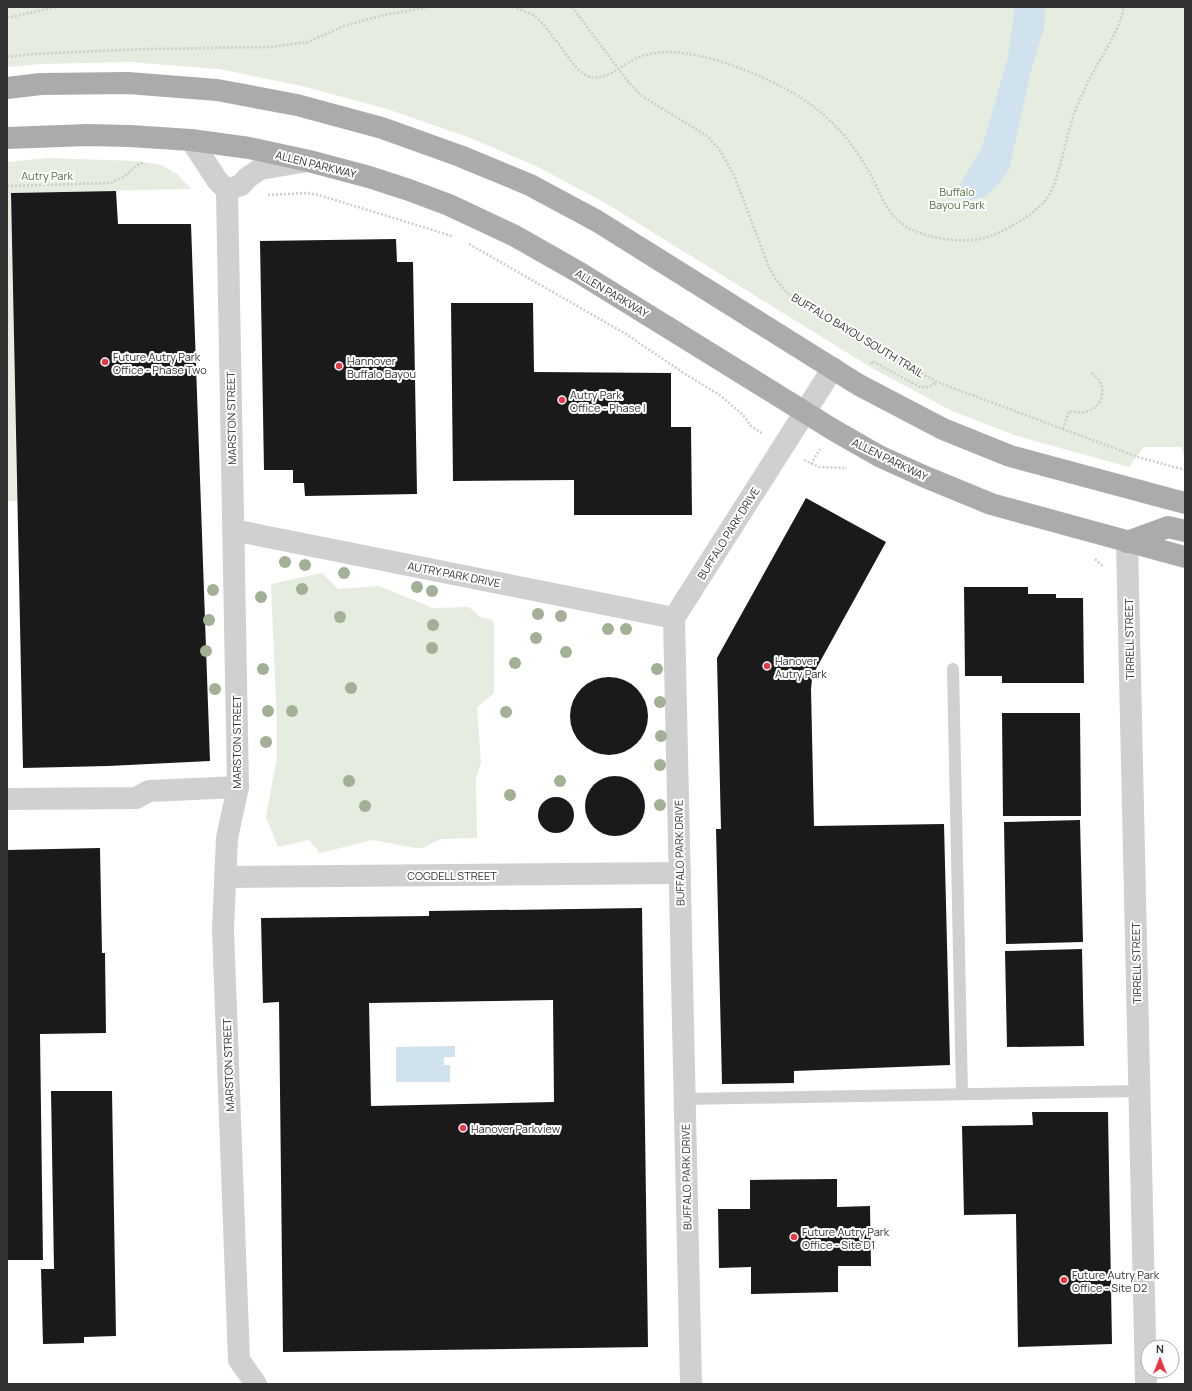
<svg xmlns="http://www.w3.org/2000/svg" width="1192" height="1391" font-family="Manrope,sans-serif">
<style>
.green{fill:#e6ecdf}
.water{fill:#cfe2ee}
.building{fill:#1a1a1a;fill-rule:evenodd}
.lines{fill:none;stroke-linecap:round;stroke-linejoin:round}
.path{stroke:#cdcdcd;stroke-width:2.5;stroke-dasharray:2 2;stroke-linecap:butt}
.lane{stroke:#d0d0d0;stroke-width:12}
.street{stroke:#d0d0d0;stroke-width:22}
.primary{stroke:#ababab;stroke-width:22}
.tree{fill:#a2b095}
.poi-dot{fill:#e63946;stroke:#fff;stroke-width:1.5}
.labels{text-anchor:middle;dominant-baseline:central;stroke-width:4;stroke-linejoin:round;paint-order:stroke}
.street-label{font-size:11px;fill:#333;stroke:#fff}
.park-label{font-size:11px;fill:#56703f;stroke:#fff}
.poi-label{font-size:11px;fill:#333;stroke:#fff;text-anchor:start}
</style>
<rect width="100%" height="100%" fill="#fff"/>
<g class="green">
<path d="M 7,7 L 1185,7 L 1185,462 L 1182,447 L 1144,447 L 1129,467 L 1017,436 L 952,411 L 872,368 L 607,204 L 538,167 L 468,137 L 387,109 L 302,86 L 219,69 L 129,62 L 40,64 L 7,67 Z"/>
<path d="M 48,158 L 137,161 L 161,165 L 177,174 L 191,189 L 11,193 L 17,501 L 7,501 L 7,162 Z"/>
<path d="M 322,573 L 338,589 L 379,586 L 433,608 L 469,607 L 480,617 L 491,619 L 494,623 L 494,693 L 477,707 L 481,763 L 476,778 L 477,838 L 440,839 L 423,848 L 416,848 L 372,840 L 320,853 L 309,840 L 278,847 L 266,817 L 277,757 L 277,723 L 271,584 Z"/>
</g>
<g class="water">
<path d="M 1015,7 L 1045,7 L 1044,28 L 1031,71 L 1009,170 L 1000,182 L 986,196 L 967,201 L 957,190 L 982,147 L 1008,57 Z"/>
<path d="M 455,1046 L 455,1057 L 444,1057 L 444,1065 L 450,1065 L 450,1082 L 396,1082 L 396,1047 Z"/>
</g>
<g class="building">
<path d="M 116,191 L 118,224 L 191,224 L 210,761 L 108,766 L 23,768 L 11,193 Z"/>
<path d="M 396,239 L 397,262 L 413,262 L 417,494 L 305,496 L 304,483 L 293,483 L 293,470 L 264,470 L 260,241 Z"/>
<path d="M 451,303 L 533,303 L 534,372 L 671,373 L 671,427 L 691,427 L 692,515 L 574,515 L 574,480 L 453,481 Z"/>
<path d="M 806,498 L 886,542 L 816,669 L 812,679 L 811,689 L 814,826 L 944,824 L 950,1065 L 794,1071 L 794,1083 L 722,1084 L 716,829 L 721,829 L 717,658 Z"/>
<path d="M 964,587 L 1028,587 L 1028,594 L 1056,594 L 1056,598 L 1083,598 L 1084,683 L 1002,683 L 1002,676 L 965,676 Z"/>
<circle cx="609" cy="716" r="39"/>
<path d="M 1002,713 L 1080,713 L 1081,816 L 1003,816 Z"/>
<circle cx="615" cy="806" r="30"/>
<circle cx="556" cy="815" r="18"/>
<path d="M 1080,820 L 1083,942 L 1006,944 L 1004,822 Z"/>
<path d="M 100,848 L 102,953 L 105,953 L 106,1033 L 40,1034 L 43,1260 L 7,1260 L 7,850 Z"/>
<path d="M 642,908 L 648,1347 L 283,1352 L 279,1002 L 263,1003 L 261,918 L 429,916 L 429,911 ZM 553,1000 L 554,1102 L 371,1106 L 369,1003 Z"/>
<path d="M 1082,949 L 1084,1046 L 1007,1047 L 1005,951 Z"/>
<path d="M 51,1091 L 112,1091 L 116,1336 L 84,1337 L 84,1343 L 43,1344 L 41,1269 L 54,1269 Z"/>
<path d="M 1032,1112 L 1108,1112 L 1112,1344 L 1018,1347 L 1016,1214 L 964,1215 L 962,1126 L 1033,1125 Z"/>
<path d="M 837,1179 L 837,1207 L 870,1206 L 871,1266 L 838,1266 L 838,1292 L 751,1294 L 751,1267 L 719,1268 L 718,1209 L 750,1209 L 750,1180 Z"/>
</g>
<g class="lines">
<g class="path">
<path d="M 513,7 C 521,10 531,13 537,18 C 543,24 549,31 554,38 C 563,48 575,72 588,76 C 606,83 623,63 639,57 C 644,55 650,54 656,53 C 691,47 753,71 784,88 C 820,106 850,137 869,172 C 879,189 885,211 901,223 C 920,238 958,243 980,239 C 1001,235 1042,211 1051,192 C 1061,169 1064,144 1072,121 C 1074,111 1079,102 1083,93 C 1095,63 1117,39 1124,7"/>
<path d="M 572,7 L 629,83 L 642,96 L 707,136 L 719,149 L 734,175 L 768,265 L 775,278 L 786,292 L 833,323 L 937,382 L 1138,457 L 1185,470"/>
<path d="M 7,18 L 56,7"/>
<path d="M 7,57 L 34,54 L 145,49 L 272,47 L 308,42 L 344,26 L 384,15 L 429,7"/>
<path d="M 7,186 L 111,183 L 125,176 L 136,166 L 144,162"/>
<path d="M 268,195 L 304,193 L 319,195 L 452,236"/>
<path d="M 469,244 L 626,334 L 682,372 L 721,396 L 743,415 L 751,426 L 763,434"/>
<path d="M 871,364 L 872,361 L 920,387 L 929,387 L 937,382"/>
<path d="M 1063,429 L 1069,411 C 1075,412 1080,413 1085,412 C 1106,407 1108,382 1090,372"/>
<path d="M 804,460 L 819,467 L 847,468"/>
<path d="M 811,464 L 820,449"/>
<path d="M 1095,559 L 1103,566"/>
</g>
<g class="lane">
<path d="M 953,669 L 962,1094"/>
<path d="M 685,1099 L 1139,1091"/>
</g>
<g class="street">
<path d="M 191,140 L 217,180 L 227,190"/>
<path d="M 227,190 L 238,787 L 227,838 L 223,930 L 239,1360 L 256,1384"/>
<path d="M 227,190 L 241,185 L 247,178 L 260,169 L 308,161"/>
<path d="M 233,530 L 674,618"/>
<path d="M 1127,542 L 1146,1384"/>
<path d="M 7,799 L 136,798 L 149,791 L 238,787"/>
<path d="M 225,877 L 680,873"/>
<path d="M 691,1384 L 674,618 L 833,368"/>
</g>
<g class="primary">
<path d="M 7,88 L 41,84 L 128,83 L 217,90 L 297,105 L 382,128 L 460,156 L 530,185 L 597,221 L 859,385 L 943,429 L 1010,456 L 1185,503"/>
<path d="M 7,138 L 88,135 L 130,136 L 191,140 L 249,148 L 309,161 L 369,177 L 409,190 L 449,205 L 515,236 L 580,273 L 832,429 L 879,456 L 923,476 L 991,504 L 1185,557"/>
<path d="M 1127,542 L 1168,527 L 1185,531"/>
</g>
</g>
<g class="tree">
<circle cx="285" cy="562" r="6"/>
<circle cx="305" cy="565" r="6"/>
<circle cx="344" cy="573" r="6"/>
<circle cx="417" cy="587" r="6"/>
<circle cx="302" cy="589" r="6"/>
<circle cx="213" cy="590" r="6"/>
<circle cx="432" cy="591" r="6"/>
<circle cx="261" cy="597" r="6"/>
<circle cx="538" cy="614" r="6"/>
<circle cx="561" cy="616" r="6"/>
<circle cx="340" cy="617" r="6"/>
<circle cx="209" cy="620" r="6"/>
<circle cx="433" cy="625" r="6"/>
<circle cx="608" cy="629" r="6"/>
<circle cx="626" cy="629" r="6"/>
<circle cx="536" cy="638" r="6"/>
<circle cx="432" cy="648" r="6"/>
<circle cx="206" cy="651" r="6"/>
<circle cx="566" cy="652" r="6"/>
<circle cx="515" cy="663" r="6"/>
<circle cx="263" cy="669" r="6"/>
<circle cx="657" cy="669" r="6"/>
<circle cx="351" cy="688" r="6"/>
<circle cx="215" cy="689" r="6"/>
<circle cx="660" cy="702" r="6"/>
<circle cx="268" cy="711" r="6"/>
<circle cx="292" cy="711" r="6"/>
<circle cx="506" cy="712" r="6"/>
<circle cx="661" cy="736" r="6"/>
<circle cx="266" cy="742" r="6"/>
<circle cx="660" cy="765" r="6"/>
<circle cx="349" cy="781" r="6"/>
<circle cx="560" cy="781" r="6"/>
<circle cx="510" cy="795" r="6"/>
<circle cx="660" cy="805" r="6"/>
<circle cx="365" cy="806" r="6"/>
</g>
<g class="poi-dot">
<circle cx="105" cy="362" r="4"/>
<circle cx="339" cy="366" r="4"/>
<circle cx="562" cy="400" r="4"/>
<circle cx="767" cy="666" r="4"/>
<circle cx="463" cy="1128" r="4"/>
<circle cx="794" cy="1237" r="4"/>
<circle cx="1064" cy="1280" r="4"/>
</g>
<g class="labels">
<g class="street-label">
<text transform="translate(316 164) rotate(14)">ALLEN PARKWAY</text>
<text transform="translate(612 293) rotate(31)">ALLEN PARKWAY</text>
<text transform="translate(858 335) rotate(31)">BUFFALO BAYOU SOUTH TRAIL</text>
<text transform="translate(231 418) rotate(-91)">MARSTON STREET</text>
<text transform="translate(890 459) rotate(26)">ALLEN PARKWAY</text>
<text transform="translate(728 533) rotate(-58)">BUFFALO PARK DRIVE</text>
<text transform="translate(454 574) rotate(11)">AUTRY PARK DRIVE</text>
<text transform="translate(1129 639) rotate(-91)">TIRRELL STREET</text>
<text transform="translate(236 742) rotate(-90)">MARSTON STREET</text>
<text transform="translate(679 853) rotate(-91)">BUFFALO PARK DRIVE</text>
<text x="452" y="875">COGDELL STREET</text>
<text transform="translate(1136 963) rotate(-91)">TIRRELL STREET</text>
<text transform="translate(228 1065) rotate(-92)">MARSTON STREET</text>
<text transform="translate(686 1177) rotate(-91)">BUFFALO PARK DRIVE</text>
</g>
<g class="park-label">
<text x="47" y="175">Autry Park</text>
<text x="957" y="191">Buffalo<tspan x="957" dy="13">Bayou Park</tspan></text>
</g>
<g class="poi-label">
<text x="113" y="356">Future Autry Park<tspan x="113" dy="13">Office - Phase Two</tspan></text>
<text x="347" y="360">Hannover<tspan x="347" dy="13">Buffalo Bayou</tspan></text>
<text x="570" y="394">Autry Park<tspan x="570" dy="13">Office - Phase I</tspan></text>
<text x="775" y="660">Hanover<tspan x="775" dy="13">Autry Park</tspan></text>
<text x="471" y="1128">Hanover Parkview</text>
<text x="802" y="1231">Future Autry Park<tspan x="802" dy="13">Office - Site D1</tspan></text>
<text x="1072" y="1274">Future Autry Park<tspan x="1072" dy="13">Office - Site D2</tspan></text>
</g>
</g>
<rect width="1192" height="1391" fill="none" stroke="#333333" stroke-width="16"/>
<g transform="translate(1160 1359)"><circle r="19" fill="#ffffff" stroke="#adadad"/>
<path d="M0-3L7 15L0 10L-7 15Z" fill="#e63946"/>
<text y="-6" font-size="11" font-weight="bold" text-anchor="middle" fill="#333333">N</text>
</g>
</svg>
